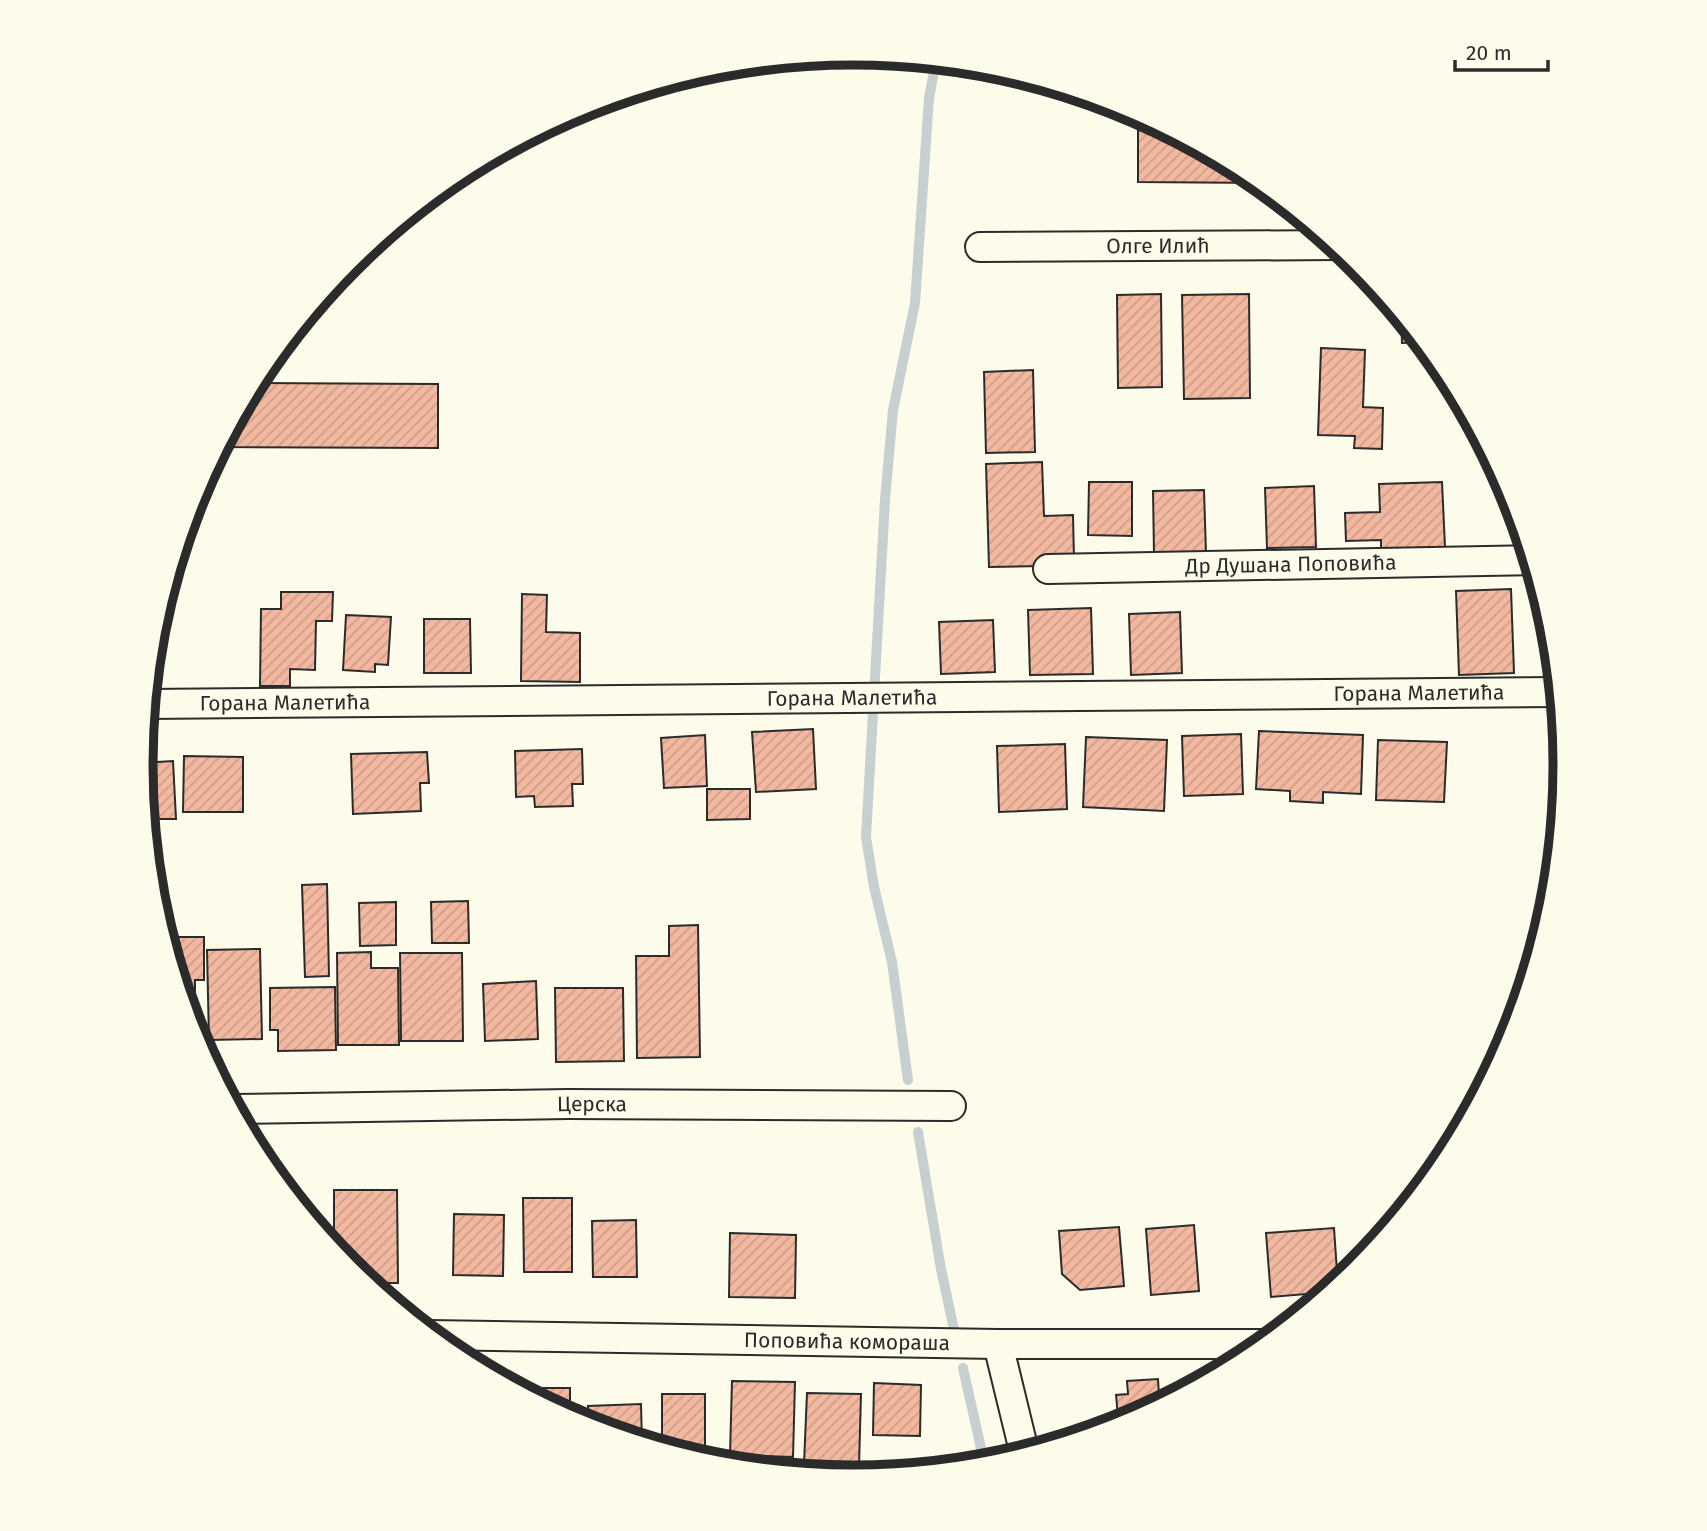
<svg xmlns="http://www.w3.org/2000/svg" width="1707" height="1531" font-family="'Fira Sans',sans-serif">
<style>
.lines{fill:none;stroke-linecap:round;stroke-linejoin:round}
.stream{stroke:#c7d0d0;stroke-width:10}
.building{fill:url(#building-hatch);stroke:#2b2b2b;stroke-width:2}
.street-casing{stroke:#2b2b2b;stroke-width:32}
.street{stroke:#fdfbea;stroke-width:28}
.labels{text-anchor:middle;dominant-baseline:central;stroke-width:5;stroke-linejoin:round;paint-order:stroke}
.street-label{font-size:21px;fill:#2b2b2b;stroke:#fdfbea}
.rim{fill:none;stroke:#2b2b2b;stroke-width:9}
</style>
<defs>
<pattern id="building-hatch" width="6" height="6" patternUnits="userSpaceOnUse" patternTransform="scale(1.75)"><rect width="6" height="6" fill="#f2b8a0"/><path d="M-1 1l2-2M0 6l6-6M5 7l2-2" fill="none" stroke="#d09e8a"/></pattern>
</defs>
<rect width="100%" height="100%" fill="#fdfbea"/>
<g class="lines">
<g class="stream">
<path d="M 908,1080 L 892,962 L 874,887 L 866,837 L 885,500 L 893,410 L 915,303 L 929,98 L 936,61"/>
<path d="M 918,1132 L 941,1269 L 956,1339"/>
<path d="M 963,1368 L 985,1466"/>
</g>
</g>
<g class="building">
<path d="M 1138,113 L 1250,173 L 1262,183 L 1138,182 Z"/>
<path d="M 1161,294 L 1162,387 L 1118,388 L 1117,295 Z"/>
<path d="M 1249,294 L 1250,398 L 1184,399 L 1182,295 Z"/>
<path d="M 1401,314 L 1424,342 L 1402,343 Z"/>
<path d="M 1321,348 L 1365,350 L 1363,407 L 1383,408 L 1382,449 L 1354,448 L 1355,436 L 1318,435 Z"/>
<path d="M 1033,370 L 1035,452 L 986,453 L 984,372 Z"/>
<path d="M 253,383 L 438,384 L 438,448 L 219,447 Z"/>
<path d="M 1475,424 L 1488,447 L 1476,447 Z"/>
<path d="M 1042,462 L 1044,516 L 1073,515 L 1074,560 L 1041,566 L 989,567 L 986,464 Z"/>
<path d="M 1089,482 L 1132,482 L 1132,536 L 1088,535 Z"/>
<path d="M 1442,482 L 1445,547 L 1381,549 L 1381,540 L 1346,541 L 1345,513 L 1380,512 L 1379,484 Z"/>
<path d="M 1314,486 L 1316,547 L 1267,548 L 1265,488 Z"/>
<path d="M 1204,490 L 1206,553 L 1154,554 L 1153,491 Z"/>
<path d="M 1513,495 L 1528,546 L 1515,546 Z"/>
<path d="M 1511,589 L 1514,673 L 1459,675 L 1456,591 Z"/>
<path d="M 281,592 L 333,592 L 332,621 L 316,621 L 315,670 L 290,669 L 290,686 L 260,686 L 261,609 L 281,609 Z"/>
<path d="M 522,594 L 547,595 L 546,632 L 580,633 L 580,682 L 521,681 Z"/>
<path d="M 1091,608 L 1093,674 L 1030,675 L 1028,610 Z"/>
<path d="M 1180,612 L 1182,673 L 1131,675 L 1129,614 Z"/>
<path d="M 1549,614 L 1553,627 L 1555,652 L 1551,652 Z"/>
<path d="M 346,615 L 391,617 L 388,665 L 375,664 L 375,672 L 343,670 Z"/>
<path d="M 424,619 L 470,619 L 471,673 L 424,673 Z"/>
<path d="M 993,620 L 995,672 L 941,674 L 939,622 Z"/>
<path d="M 813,729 L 816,789 L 756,792 L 752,732 Z"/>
<path d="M 1259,731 L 1363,735 L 1361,794 L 1323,792 L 1323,803 L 1290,801 L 1290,791 L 1256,789 Z"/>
<path d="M 1241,734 L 1243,794 L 1184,796 L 1182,736 Z"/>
<path d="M 705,735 L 707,786 L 664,788 L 661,738 Z"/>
<path d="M 1086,737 L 1167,740 L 1164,811 L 1083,807 Z"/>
<path d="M 1559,738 L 1564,738 L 1566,766 L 1563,796 Z"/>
<path d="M 1378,740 L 1447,742 L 1444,802 L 1376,800 Z"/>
<path d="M 1065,744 L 1067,809 L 999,812 L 997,746 Z"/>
<path d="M 582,749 L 583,784 L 572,784 L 573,806 L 535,807 L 534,796 L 516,797 L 515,751 Z"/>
<path d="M 427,752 L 429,783 L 420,783 L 421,811 L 353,814 L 351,754 Z"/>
<path d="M 184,756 L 243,757 L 243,812 L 183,812 Z"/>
<path d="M 173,761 L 176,819 L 146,819 L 141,763 Z"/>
<path d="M 707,789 L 750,789 L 750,819 L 707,820 Z"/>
<path d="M 327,884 L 329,976 L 305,977 L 302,885 Z"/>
<path d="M 468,901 L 469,943 L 432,943 L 431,902 Z"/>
<path d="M 396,902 L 396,945 L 360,946 L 359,903 Z"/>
<path d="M 698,925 L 700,1057 L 637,1058 L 636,956 L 669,956 L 669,926 Z"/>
<path d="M 164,937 L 204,937 L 204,980 L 195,980 L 195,1008 L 186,1008 Z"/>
<path d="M 260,949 L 262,1039 L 209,1040 L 207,950 Z"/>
<path d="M 371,952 L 371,968 L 398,968 L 399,1045 L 338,1045 L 337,953 Z"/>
<path d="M 400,953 L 462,953 L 463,1041 L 401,1041 Z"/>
<path d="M 536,981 L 538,1039 L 485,1041 L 483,984 Z"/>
<path d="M 335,987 L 336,1050 L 278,1051 L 278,1030 L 270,1030 L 270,988 Z"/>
<path d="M 555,988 L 623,988 L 624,1061 L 556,1062 Z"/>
<path d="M 334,1190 L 397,1190 L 398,1283 L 366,1283 L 349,1269 L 334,1251 Z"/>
<path d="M 523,1198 L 572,1198 L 572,1272 L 524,1272 Z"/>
<path d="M 454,1214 L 504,1215 L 503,1276 L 453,1275 Z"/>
<path d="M 636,1220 L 637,1277 L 593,1277 L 592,1221 Z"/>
<path d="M 1194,1225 L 1199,1291 L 1151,1295 L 1146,1229 Z"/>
<path d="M 1119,1227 L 1124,1286 L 1080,1290 L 1062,1274 L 1059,1231 Z"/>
<path d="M 1334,1228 L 1338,1286 L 1330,1292 L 1271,1297 L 1266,1233 Z"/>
<path d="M 730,1233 L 796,1235 L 795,1298 L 729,1297 Z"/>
<path d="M 1158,1379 L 1159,1396 L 1179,1396 L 1119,1427 L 1116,1395 L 1128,1394 L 1127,1381 Z"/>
<path d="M 732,1381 L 795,1382 L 793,1457 L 730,1455 Z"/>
<path d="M 874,1383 L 921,1385 L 920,1436 L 873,1435 Z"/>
<path d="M 523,1388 L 570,1388 L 570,1419 L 523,1394 Z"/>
<path d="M 807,1393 L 861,1394 L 859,1466 L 804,1464 Z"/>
<path d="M 662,1394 L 705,1394 L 705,1462 L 662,1449 Z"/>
<path d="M 641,1404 L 642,1443 L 589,1427 L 588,1406 Z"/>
</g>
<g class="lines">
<defs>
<g id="street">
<path id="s1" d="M 980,247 L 1337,245"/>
<path id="s2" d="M 1048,569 L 1533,560"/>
<path id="s3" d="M 147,704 L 1559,692"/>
<path id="s4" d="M 233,1109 L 568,1104 L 951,1106"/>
<path id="s5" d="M 429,1335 L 998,1344 L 1267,1344"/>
<path d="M 998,1344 L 1025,1455"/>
</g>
</defs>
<use href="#street" class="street-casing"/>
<use href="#street" class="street"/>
</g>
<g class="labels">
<g class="street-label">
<text stroke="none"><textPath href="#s1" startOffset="178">Олге Илић</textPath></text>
<text stroke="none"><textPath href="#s2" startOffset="243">Др Душана Поповића</textPath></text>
<text stroke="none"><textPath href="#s3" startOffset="1272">Горана Малетића</textPath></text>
<text stroke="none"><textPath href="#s3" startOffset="705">Горана Малетића</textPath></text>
<text stroke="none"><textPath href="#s3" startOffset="138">Горана Малетића</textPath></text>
<text stroke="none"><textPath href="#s4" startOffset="359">Церска</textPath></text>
<text stroke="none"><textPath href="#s5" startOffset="418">Поповића комораша</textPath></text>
</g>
</g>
<path d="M0 0H1707V1531H0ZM153 765a700 700 0 1 1 1400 0a700 700 0 1 1-1400 0Z" fill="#fdfbea" fill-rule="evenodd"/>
<path class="rim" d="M153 765a700 700 0 1 1 1400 0a700 700 0 1 1-1400 0Z"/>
<path d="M1455 60v10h93v-10" fill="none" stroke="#2b2b2b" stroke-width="3.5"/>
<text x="1466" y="60" font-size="21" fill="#2b2b2b" stroke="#fdfbea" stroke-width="5" paint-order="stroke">20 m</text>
</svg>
